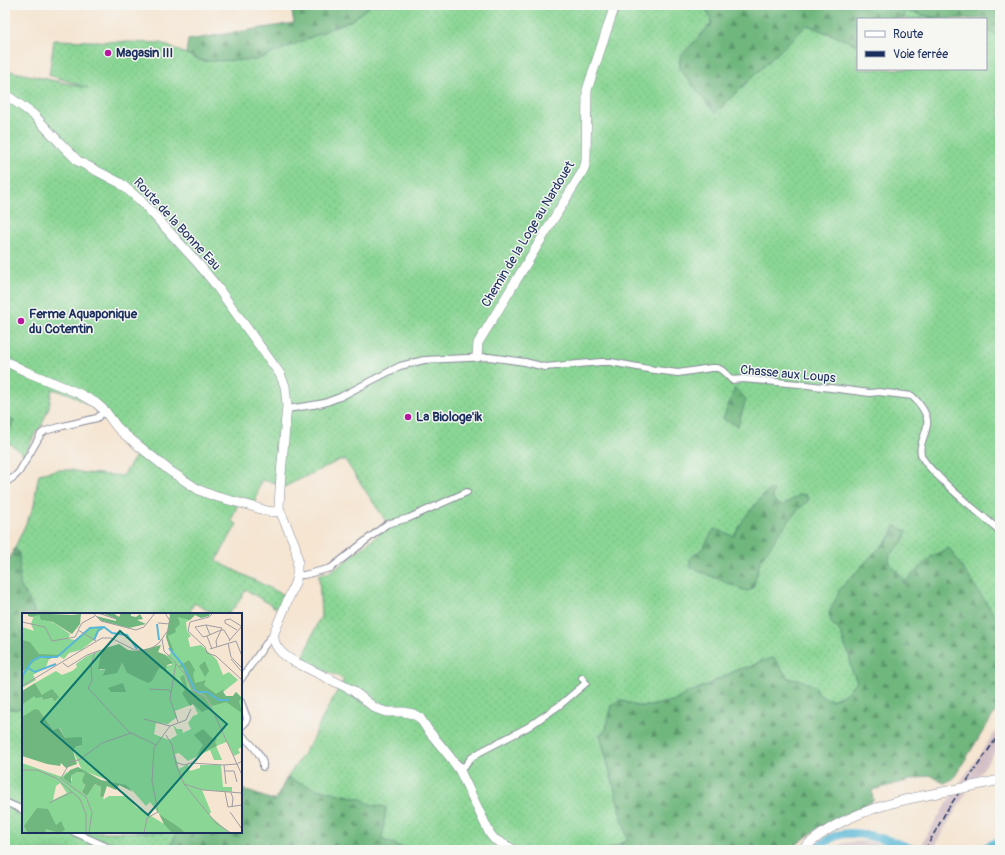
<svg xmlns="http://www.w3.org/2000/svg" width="1005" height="855" font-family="Pangolin,sans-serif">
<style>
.railway{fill:#d2bec4}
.grass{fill:url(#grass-dots);stroke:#528279;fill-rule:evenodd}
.forest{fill:url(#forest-firs);stroke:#45736e}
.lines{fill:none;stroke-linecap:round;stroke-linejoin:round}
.river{stroke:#58b7d6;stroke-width:9}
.street-casing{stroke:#888a98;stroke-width:8}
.secondary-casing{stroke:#888a98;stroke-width:10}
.street{stroke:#fff;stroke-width:6}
.secondary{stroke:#fff;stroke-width:9}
.rail{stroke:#1b2f5e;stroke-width:1.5;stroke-dasharray:6 3;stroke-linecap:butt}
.secondary-bridge-casing{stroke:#888a98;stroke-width:10;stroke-linecap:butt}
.secondary-bridge{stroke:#fff;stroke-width:9}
.poi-dot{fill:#b5179e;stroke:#f6f6f2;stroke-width:1.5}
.labels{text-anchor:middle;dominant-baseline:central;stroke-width:3;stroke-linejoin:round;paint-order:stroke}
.poi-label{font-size:13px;font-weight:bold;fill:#1b2f5e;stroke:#f6f6f2;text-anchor:start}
.street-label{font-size:13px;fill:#1b2f5e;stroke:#f6f6f2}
.inset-river{fill:none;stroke:#58b7d6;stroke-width:2}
.inset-road{fill:none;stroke:#9e9ca3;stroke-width:1}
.view{fill:#0f766e;fill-opacity:0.15;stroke:#0f766e;stroke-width:2}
.inset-edge{fill:none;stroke:#1b2f5e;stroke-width:2}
</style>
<defs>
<pattern id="grass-dots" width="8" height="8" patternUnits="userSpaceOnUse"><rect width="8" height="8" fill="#8ad694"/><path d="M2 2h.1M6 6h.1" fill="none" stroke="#76b882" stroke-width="1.8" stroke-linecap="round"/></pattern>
<pattern id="forest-firs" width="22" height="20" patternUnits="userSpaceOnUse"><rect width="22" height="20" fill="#6fb77e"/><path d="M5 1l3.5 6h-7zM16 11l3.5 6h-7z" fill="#5a956a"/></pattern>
</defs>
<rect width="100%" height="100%" fill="#f6f6f2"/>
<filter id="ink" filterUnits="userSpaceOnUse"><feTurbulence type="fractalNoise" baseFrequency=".025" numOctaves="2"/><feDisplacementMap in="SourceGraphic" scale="8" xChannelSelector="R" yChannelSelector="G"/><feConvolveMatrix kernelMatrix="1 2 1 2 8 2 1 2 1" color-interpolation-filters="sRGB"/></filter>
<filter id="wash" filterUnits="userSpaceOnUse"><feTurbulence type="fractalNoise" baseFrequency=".012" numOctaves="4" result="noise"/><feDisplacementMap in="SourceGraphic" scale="16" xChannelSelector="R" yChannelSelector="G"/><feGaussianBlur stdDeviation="0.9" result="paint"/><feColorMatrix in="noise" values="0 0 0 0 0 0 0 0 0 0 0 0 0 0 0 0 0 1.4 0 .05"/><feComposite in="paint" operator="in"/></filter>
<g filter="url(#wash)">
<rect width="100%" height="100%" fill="#f5e5d1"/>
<g class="railway">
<path d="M 1000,725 L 1000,745 L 975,780 L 960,783 Z"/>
<path d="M 967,792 L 944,829 L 933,850 L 921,847 L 926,836 L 952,795 Z"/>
<path d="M 865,841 L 897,848 L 902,850 L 832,850 L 843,843 Z"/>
</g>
<g class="grass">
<path d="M 371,5 L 705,5 L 712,23 L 680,57 L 680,69 L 715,113 L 807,25 L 858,45 L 858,69 L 986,69 L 986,31 L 1000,35 L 1000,623 L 932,556 L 902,585 L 904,579 C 899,573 885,563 890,554 C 893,550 899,546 903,542 L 895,526 C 891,537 888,540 879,548 L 837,627 L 841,633 L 845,646 L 849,654 L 852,671 L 857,681 L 846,693 L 833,700 C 823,697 818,698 815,687 L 801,680 L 789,679 L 776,662 L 761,661 L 750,667 L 739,669 L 705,686 L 687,693 L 676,700 L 651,706 L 636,706 L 621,700 L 612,706 L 605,732 L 600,734 L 628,840 L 607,850 L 5,850 L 5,569 L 34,506 L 36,490 L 39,474 L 57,470 L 71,470 L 85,473 L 123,476 L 139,451 L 120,437 L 92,407 L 70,394 L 52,389 L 49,407 L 41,427 L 35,433 L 25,455 L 5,440 L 5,70 L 88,88 L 49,75 L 54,40 L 161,43 L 202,61 L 352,20 ZM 340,460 L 345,460 L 385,520 L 387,528 L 338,567 L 329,572 L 319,575 L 321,617 L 318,621 L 302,661 L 344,679 L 326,711 L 311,742 L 298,762 L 287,778 L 275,801 L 241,789 L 241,832 L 23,832 L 23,614 L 189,614 L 194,603 C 204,608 221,621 232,610 C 237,605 242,596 246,590 L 276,608 L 283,603 L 286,596 L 216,561 L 237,524 L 231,521 L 240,499 L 255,502 L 261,480 L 277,483 L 284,487 Z"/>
<path d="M 907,11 L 939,19 L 902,19 Z"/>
</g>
<g class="forest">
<path d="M 291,5 L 371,5 L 352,20 L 257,60 L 202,61 L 186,54 L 188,40 L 294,23 Z"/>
<path d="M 705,5 L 1000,5 L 1000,35 L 986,31 L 986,19 L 939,19 L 907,11 L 902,19 L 858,19 L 858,45 L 807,25 L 715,113 L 680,69 L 680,57 L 712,23 Z"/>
<path d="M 735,388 L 746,399 L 738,426 L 723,419 Z"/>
<path d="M 5,416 L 14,421 L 5,440 Z"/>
<path d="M 771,489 L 774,490 L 772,496 C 774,501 777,505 783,505 L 801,494 L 806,495 L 809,500 L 806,503 L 797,511 L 776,537 L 773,543 L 760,561 L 754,585 L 751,590 L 746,591 L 690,567 L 690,558 L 703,548 L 714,529 L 734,536 L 744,519 L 761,497 Z"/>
<path d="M 895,526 L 907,531 L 903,542 L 890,555 L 889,561 L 892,566 L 904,579 L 903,584 L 932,556 L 949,548 L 1000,623 L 1000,704 L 953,779 L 944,783 L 930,775 L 872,790 L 873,801 L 820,827 L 789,850 L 607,850 L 628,840 L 600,734 L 605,732 L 612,706 L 621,700 L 636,706 L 651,706 L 676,700 L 687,693 L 705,686 L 739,669 L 750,667 L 761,661 L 774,658 L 789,679 L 801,680 L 816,687 L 817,693 L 822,697 L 833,700 L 846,693 L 857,681 L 852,671 L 849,654 L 845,646 L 841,633 L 837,627 L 832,624 L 829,613 L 841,588 L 879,548 L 888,540 L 892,535 Z"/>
<path d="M 15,548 L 19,553 L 20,585 L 33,607 L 35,614 L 23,614 L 23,707 L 18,709 L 5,709 L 5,569 Z"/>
<path d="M 287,778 L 314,788 L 362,799 L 369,804 L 386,807 L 382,839 L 408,850 L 169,850 L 177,832 L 241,832 L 241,789 L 275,801 Z"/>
</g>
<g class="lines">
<g class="river">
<path d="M 815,850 C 822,845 829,838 838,835 C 859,829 894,842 914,850"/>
<path d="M 980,850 L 985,848 L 1000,841"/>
</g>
</g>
</g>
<g filter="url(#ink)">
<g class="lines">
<defs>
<g id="street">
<path d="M 287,409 L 313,405 L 324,403 L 340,397 L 400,366 L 424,360 L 489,357 L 525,362 L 545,367 L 601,362 L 611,362 L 648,369 L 678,373 L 711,368 L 718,368 L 723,371 L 732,380 L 743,379 L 799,384 L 870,393 L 879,392 L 912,396 C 919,402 929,415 927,425 C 926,435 917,447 922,457 C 926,465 934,472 940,478 C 959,498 980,513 1000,531"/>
<path d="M 5,483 L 14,477 L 19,472 L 41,434 L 45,431 L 63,426 L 97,418 L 105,411"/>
<path d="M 297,575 L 304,575 L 331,568 L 387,524 L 409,518 L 467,492"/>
<path d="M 241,679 L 270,638 L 273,638"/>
<path d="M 241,702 L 247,718 L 246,722 L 241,727"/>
<path d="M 241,734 C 248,741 265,756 263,767"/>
<path d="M 457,763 L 461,767 L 465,766 L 471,758 L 480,752 L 528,727 L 560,705 L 586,683 L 582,678"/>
<path d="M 5,802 L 23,810"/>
<path d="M 74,832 L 114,850"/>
</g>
<g id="secondary">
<path d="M 5,94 L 34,115 L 60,143 L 78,161 L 120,183 L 141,201 L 196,261 L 215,284 L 280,374 L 285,386 L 287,405 L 281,474 L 279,506 L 280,511 L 295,545 L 298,561 L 297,566 L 297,575 L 295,583 L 274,633 C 272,646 284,656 295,662 L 352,690 L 375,708 L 386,712 L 404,712 L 413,714 L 420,718 L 428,730 L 450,757 L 460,771 L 490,834 L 494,839 L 514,850"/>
<path d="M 477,357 L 478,343 L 584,169 L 586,161 L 587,90 L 615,5"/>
<path d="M 5,361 L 27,372 L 78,393 L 96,403 L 105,411 L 116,426 L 124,434 L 170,471 L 199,490 L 214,496 L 251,506 L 267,511 L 272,512 L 280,511"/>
<path d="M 972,786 L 1000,780"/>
<path d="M 801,850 C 812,841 823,832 836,825 C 870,806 910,798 948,791"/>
</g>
</defs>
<use href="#street" class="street-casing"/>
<use href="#secondary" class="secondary-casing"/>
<use href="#street" class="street"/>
<use href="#secondary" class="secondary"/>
<path class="rail" d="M 925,850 L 947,810 L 1000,733"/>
<defs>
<path id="secondary-bridge" d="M 948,791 L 972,786"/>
</defs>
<use href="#secondary-bridge" class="secondary-bridge-casing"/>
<use href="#secondary-bridge" class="secondary-bridge"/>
</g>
</g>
<g class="poi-dot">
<circle cx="108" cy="53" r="4"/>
<circle cx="21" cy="321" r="4"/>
<circle cx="408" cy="417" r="4"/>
</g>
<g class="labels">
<g class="poi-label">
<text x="116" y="53">Magasin III</text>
<text x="29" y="314">Ferme Aquaponique<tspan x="29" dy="15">du Cotentin</tspan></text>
<text x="416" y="417">La Biologe'ik</text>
</g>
<g class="street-label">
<text transform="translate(177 224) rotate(47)">Route de la Bonne Eau</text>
<text transform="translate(528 234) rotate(-59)">Chemin de la Loge au Nardouet</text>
<text transform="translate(788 374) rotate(5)">Chasse aux Loups</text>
</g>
</g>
<g transform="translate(22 613)">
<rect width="220" height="220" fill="#f5e5d1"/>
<path d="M 12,2 L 17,2 L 20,7 L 30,9 L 28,22 L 53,27 L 67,16 L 82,14 L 76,17 L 72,27 L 59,37 L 47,40 L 42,46 L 37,43 L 27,46 L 24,54 L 11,62 L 14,67 L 0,75 L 0,14 L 12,18 L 9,11 ZM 156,4 L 162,3 L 168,7 L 164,9 L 165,18 L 169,23 L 166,25 L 168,34 L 179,32 L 195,47 L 201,62 L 207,59 L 216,67 L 201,79 L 204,83 L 211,83 L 214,79 L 220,85 L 220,134 L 216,136 L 218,140 L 212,143 L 205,129 L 194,133 L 200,147 L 192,147 L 188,137 L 166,148 L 157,140 L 153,141 L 157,156 L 166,151 L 168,158 L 178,155 L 178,152 L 199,152 L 201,174 L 210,174 L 210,179 L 180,177 L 189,199 L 187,202 L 208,220 L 163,220 L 137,201 L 128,189 L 124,193 L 110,177 L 60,157 L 51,138 L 52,134 L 59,133 L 43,125 L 38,115 L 31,117 L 17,97 L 0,104 L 0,92 L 12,82 L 20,84 L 21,87 L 37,84 L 20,82 L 13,70 L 34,58 L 40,62 L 50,58 L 55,54 L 54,51 L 65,43 L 80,37 L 78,57 L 84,56 L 80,63 L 95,59 L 100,50 L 105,60 L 124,68 L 137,54 L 150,52 L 145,43 L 152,38 L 146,23 L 157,10 ZM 171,91 L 176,101 L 171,103 L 166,110 L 169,116 L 161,120 L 160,116 L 155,116 L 151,112 L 155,122 L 147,127 L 132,121 L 134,110 L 146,111 L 155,104 L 153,98 ZM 0,150 L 40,164 L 45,159 L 45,167 L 50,168 L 49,163 L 55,159 L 64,160 L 63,171 L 60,179 L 65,183 L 73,171 L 79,174 L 78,183 L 82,186 L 87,183 L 104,183 L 114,194 L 144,212 L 150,220 L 0,220 ZM 38,170 L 45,180 L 31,187 L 34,173 Z" fill="#8ad694" fill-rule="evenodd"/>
<path d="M 6,0 L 50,2 L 59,1 L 58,11 L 50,21 L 31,9 L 19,7 L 17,2 L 10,4 L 6,3 ZM 80,0 L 91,0 L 97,4 L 99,0 L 109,0 L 109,3 L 114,4 L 118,1 L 121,6 L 115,7 L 124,11 L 107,15 L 80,8 L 74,3 L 94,8 L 94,6 ZM 146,0 L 175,1 L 188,0 L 187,3 L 179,5 L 173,2 L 168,7 L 156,4 L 158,11 L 153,16 L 154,19 L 146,23 L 152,38 L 149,40 L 144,24 L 148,2 ZM 0,27 L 8,29 L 17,41 L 38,42 L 27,46 L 17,44 L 0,59 ZM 97,31 L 106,37 L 115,38 L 139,32 L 136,39 L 144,42 L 151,50 L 145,52 L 144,57 L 137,55 L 130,68 L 126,70 L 105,60 L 100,50 L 95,60 L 80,63 L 84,56 L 76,56 L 80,36 ZM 167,47 L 173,57 L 171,61 L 173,70 L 184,67 L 182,72 L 194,81 L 202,76 L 201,79 L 204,83 L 211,83 L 214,79 L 220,85 L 217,88 L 220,100 L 204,89 L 190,93 L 184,83 L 170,76 L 161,55 L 157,53 ZM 183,48 L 187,58 L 183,64 L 177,53 ZM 162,62 L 166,76 L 183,84 L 189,95 L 180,99 L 171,91 L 168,93 L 160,80 L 163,77 L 158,64 ZM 13,70 L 20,82 L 30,76 L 37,84 L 33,88 L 30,85 L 21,87 L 20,84 L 14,85 L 12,83 L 0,92 L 0,78 ZM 101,70 L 104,79 L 89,79 L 86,75 ZM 13,96 L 17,97 L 31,117 L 37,115 L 43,125 L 60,124 L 60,132 L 53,134 L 51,138 L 55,151 L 44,155 L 39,150 L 38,153 L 25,151 L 0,143 L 0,104 ZM 181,116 L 191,126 L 195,126 L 193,129 L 195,133 L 175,142 L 181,132 L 172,122 ZM 56,154 L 79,167 L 104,172 L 111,179 L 97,172 L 94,177 L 85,173 L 81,185 L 78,183 L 79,174 L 73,171 L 65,183 L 60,179 L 63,172 L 60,168 L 63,160 L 55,159 L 49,163 L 49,171 L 41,165 L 48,157 ZM 15,195 L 26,196 L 34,212 L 39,208 L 43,217 L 38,220 L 24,216 L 23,220 L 6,220 L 2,213 ZM 137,201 L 158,215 L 163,220 L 150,220 L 142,211 Z" fill="#6fb77e"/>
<path d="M 31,9 L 48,21 L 46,26 L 30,27 L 26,16 Z" fill="#8ad694"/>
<path class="inset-river" d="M 135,11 L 137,27M 72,27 L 76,18 L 82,14M 147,35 L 161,52 L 174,79 L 185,79 L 197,87 L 207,87M 6,55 L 13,59 L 34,51M 0,71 L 1,62 L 10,48 L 18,44 L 35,44 L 68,15 L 82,14 L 90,20 L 105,22 L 115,36"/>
<path class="inset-road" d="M 71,0 L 79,8 L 114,17 L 122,14 L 133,0M 76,0 L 94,6M 191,0 L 187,4 L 168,9 L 166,18 L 183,34 L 185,40 L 194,43 L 220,67M 73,3 L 60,10 L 56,17 L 74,28M 0,9 L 23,14 L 30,28 L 53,24 L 56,18M 136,10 L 148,11M 184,12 L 200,15 L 194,28 L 195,34M 215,17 L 203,10 L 203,7 L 208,6 L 219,13M 188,22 L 184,12 L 173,14 L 181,24 L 185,23 L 199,17 L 202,17 L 208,27M 185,23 L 190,36M 140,26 L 142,38 L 154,50 L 148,86 L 156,109M 207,28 L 220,13M 206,30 L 209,44 L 220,55M 188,36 L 214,28 L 220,43M 73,39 L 69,52 L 70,68 L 66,75 L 107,119 L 134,132M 209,46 L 220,59M 41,50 L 46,54 L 65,42 L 79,37M 154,51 L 163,61 L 170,77 L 185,85 L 220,162M 0,73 L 80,25 L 89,25 L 113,37 L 126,37 L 136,31 L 147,16 L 148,8 L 143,0M 127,76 L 148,77 L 148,80M 122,106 L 148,113M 144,122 L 150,132 L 154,151 L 162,171 L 181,177 L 220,180M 153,149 L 162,152 L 169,150 L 202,152 L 215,151 L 220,148M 202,152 L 204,171M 0,157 L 15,157 L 34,165 L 58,186 L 64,201 L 64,220M 203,158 L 212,158 L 215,169M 38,165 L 64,184 L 70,199 L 67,220M 39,165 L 49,148 L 57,147 L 80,130 L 109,120M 162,171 L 194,210 L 209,220M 203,179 L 206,194 L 220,192M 209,180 L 211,185 L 210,194M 27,190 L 50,179M 208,199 L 220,216M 122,220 L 125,205 L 136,199 L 130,168 L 132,135 L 148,113 L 164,107 L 169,96"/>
<path class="view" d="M 98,18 L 205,111 L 126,202 L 19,109 Z"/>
<rect width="220" height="220" class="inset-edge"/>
</g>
<rect width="1005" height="855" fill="none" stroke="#f6f6f2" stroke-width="20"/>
<rect x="857" y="18" width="130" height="52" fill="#f6f6f2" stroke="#9ea6b7"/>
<rect x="865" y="31" width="20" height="6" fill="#ffffff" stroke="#9ea6b7"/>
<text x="893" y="38" font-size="12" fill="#1b2f5e">Route</text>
<rect x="865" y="51" width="20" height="6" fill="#1b2f5e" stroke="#9ea6b7"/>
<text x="893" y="58" font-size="12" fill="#1b2f5e">Voie ferrée</text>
</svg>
